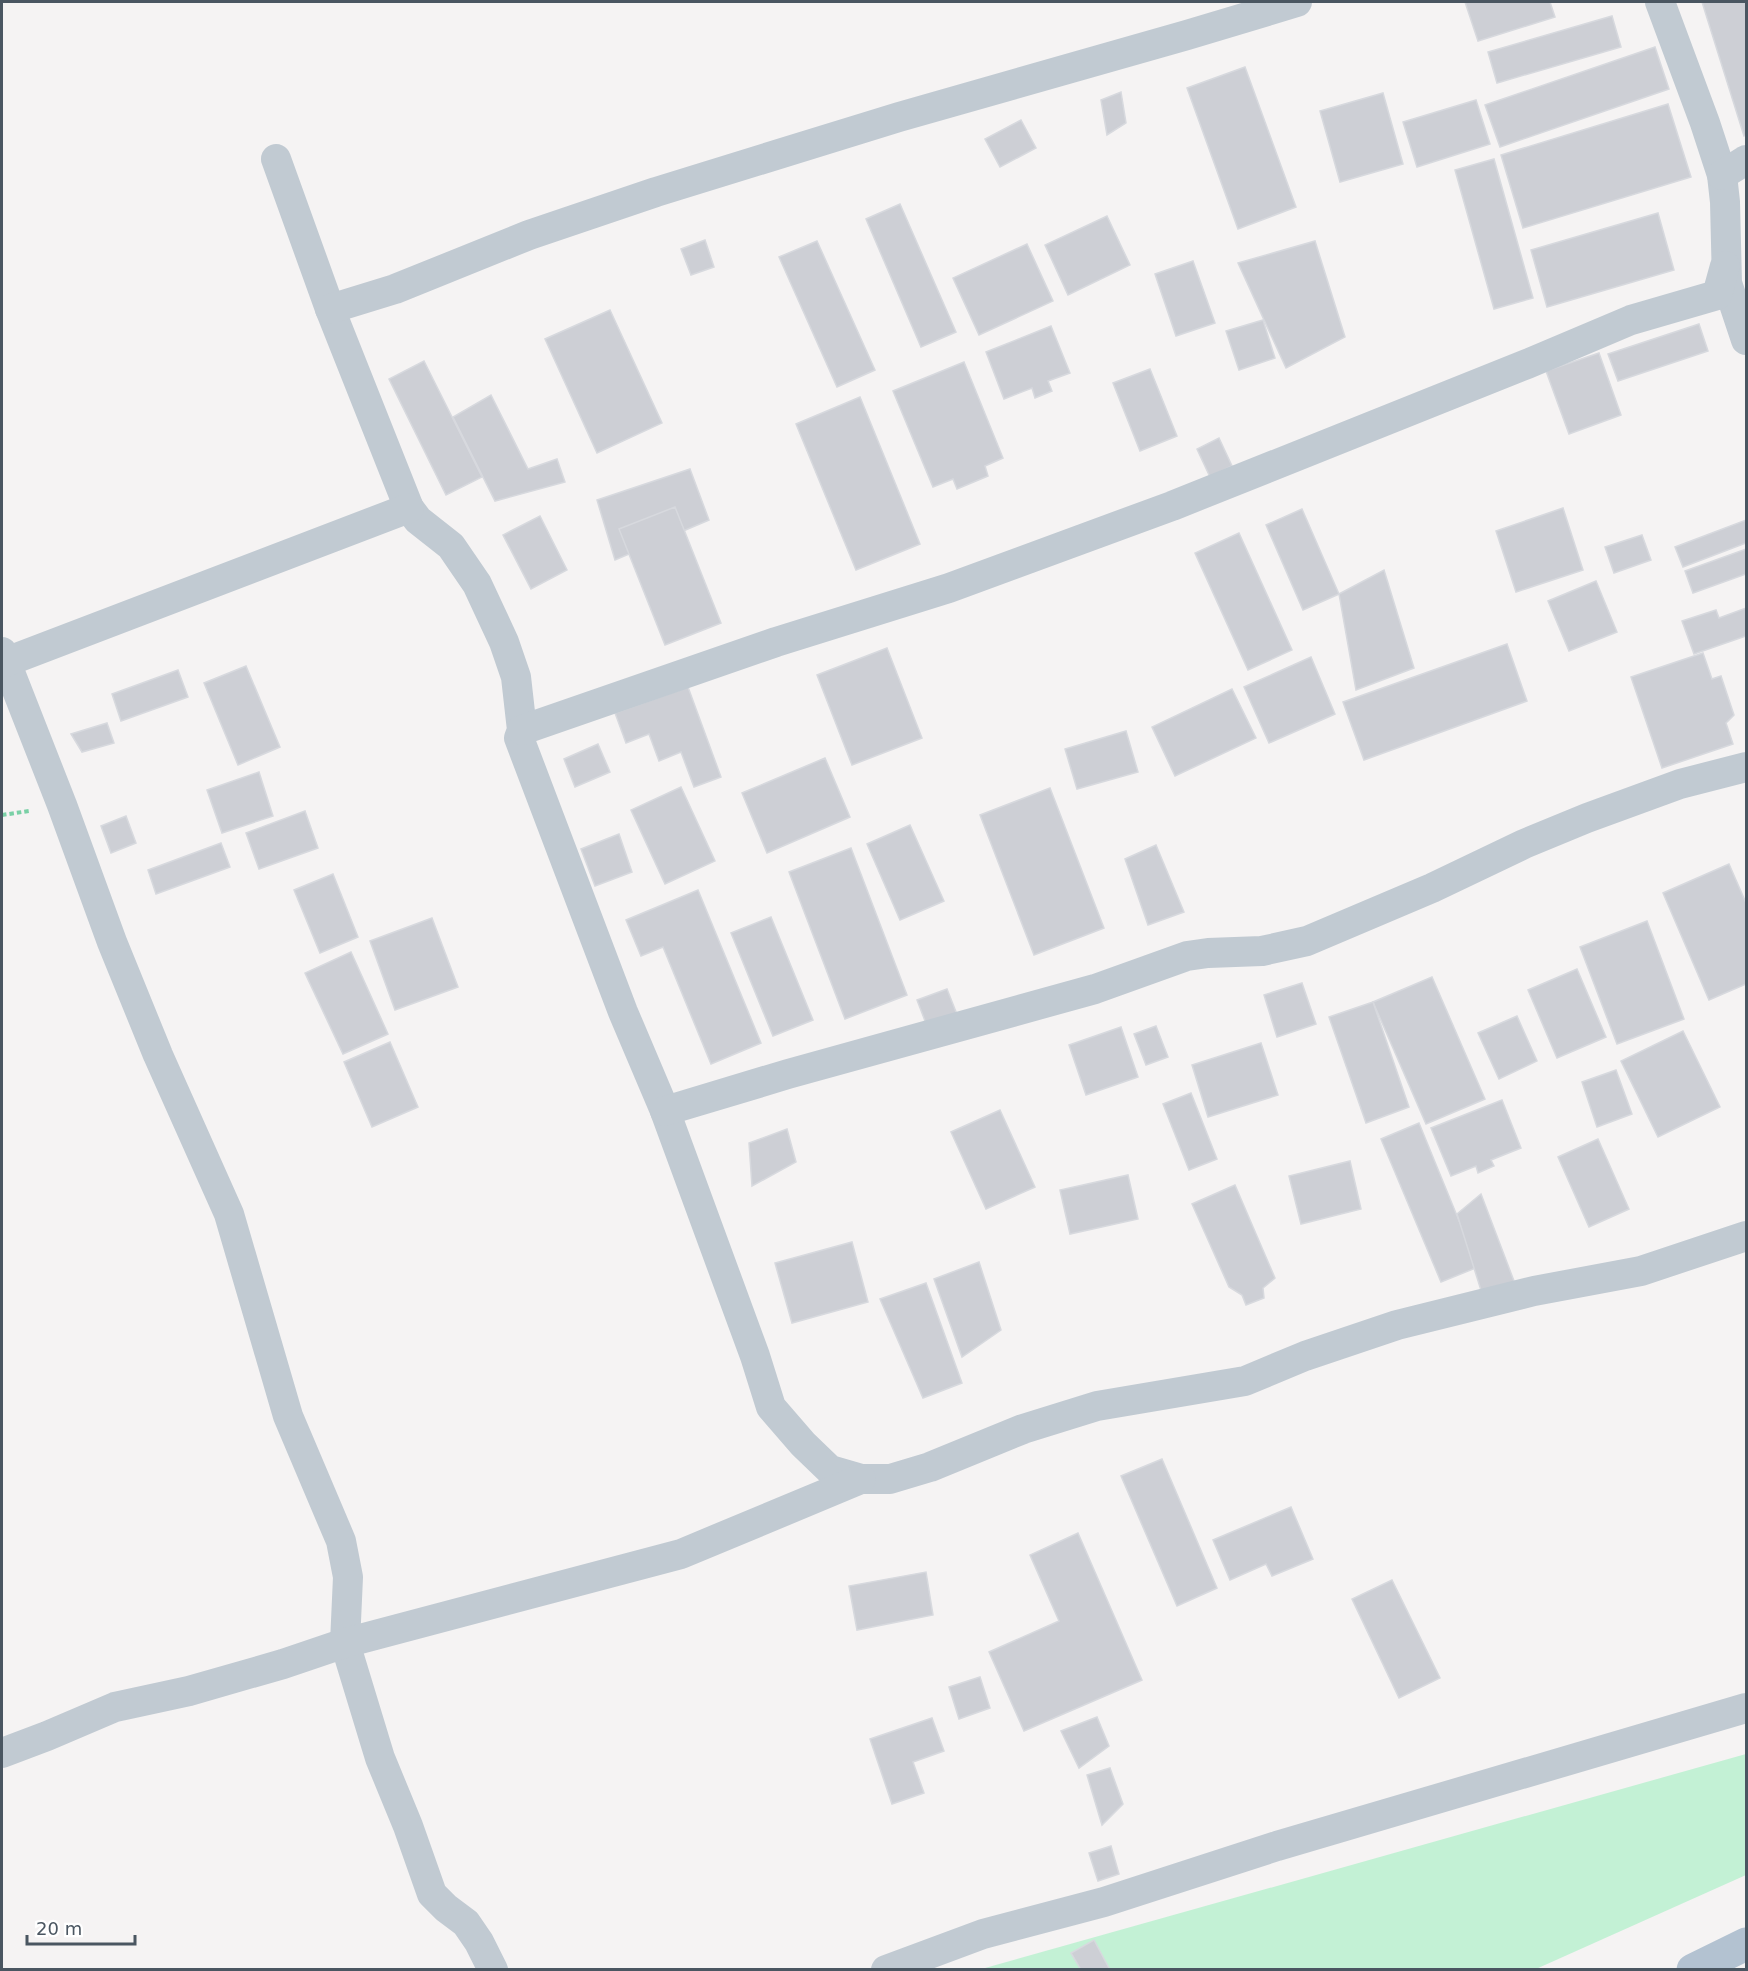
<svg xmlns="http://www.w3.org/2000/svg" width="1748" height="1971" font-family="'DejaVu Sans',sans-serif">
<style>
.green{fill:#c3f1d5}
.building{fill:#cdcfd5;stroke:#d7d9de;stroke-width:1.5}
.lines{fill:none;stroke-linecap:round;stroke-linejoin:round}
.path{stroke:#7ad0a6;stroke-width:4;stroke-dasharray:4.5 3;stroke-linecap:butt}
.minor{stroke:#c1cad2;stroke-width:30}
.primary{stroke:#b3c2d1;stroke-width:33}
</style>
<rect width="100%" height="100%" fill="#f5f3f3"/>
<path class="green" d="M 1746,1754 L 1746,1875 L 1536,1969 L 978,1970 Z"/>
<g class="building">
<path d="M 1465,2 L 1550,2 L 1555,17 L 1478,41 Z"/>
<path d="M 1702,2 L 1746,2 L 1746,135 L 1744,136 Z"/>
<path d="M 1612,16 L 1621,47 L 1497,83 L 1488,52 Z"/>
<path d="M 1655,47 L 1669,89 L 1500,147 L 1485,105 Z"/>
<path d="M 1245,67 L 1296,207 L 1238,229 L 1187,88 Z"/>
<path d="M 1121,92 L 1126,123 L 1107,135 L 1101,100 Z"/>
<path d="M 1383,93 L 1403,164 L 1340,182 L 1320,111 Z"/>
<path d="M 1476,100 L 1490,144 L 1417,167 L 1403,122 Z"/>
<path d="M 1668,104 L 1691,177 L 1523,228 L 1501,155 Z"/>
<path d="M 1021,120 L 1036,148 L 1000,167 L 985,139 Z"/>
<path d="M 1494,159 L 1533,298 L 1494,309 L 1455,170 Z"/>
<path d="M 900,204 L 956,332 L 921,347 L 866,219 Z"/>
<path d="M 1658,213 L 1674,270 L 1547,307 L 1531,250 Z"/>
<path d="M 1107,216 L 1130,265 L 1068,295 L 1045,245 Z"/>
<path d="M 705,240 L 714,267 L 691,275 L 681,249 Z"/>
<path d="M 817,241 L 875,370 L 837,387 L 779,257 Z"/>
<path d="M 1315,241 L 1345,337 L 1286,368 L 1238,263 Z"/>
<path d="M 1027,244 L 1053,301 L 979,335 L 953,278 Z"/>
<path d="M 1193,261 L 1215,323 L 1176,336 L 1155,274 Z"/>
<path d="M 610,310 L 662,423 L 597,453 L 545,339 Z"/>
<path d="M 1263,320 L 1275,358 L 1239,370 L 1226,331 Z"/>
<path d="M 1699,324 L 1708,351 L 1618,381 L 1608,354 Z"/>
<path d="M 1051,326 L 1070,373 L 1048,381 L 1052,391 L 1035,398 L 1032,388 L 1004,399 L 986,352 Z"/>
<path d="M 1599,353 L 1621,415 L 1569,434 L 1546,371 Z"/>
<path d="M 424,361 L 482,477 L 446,495 L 389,379 Z"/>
<path d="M 964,362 L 1003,458 L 985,466 L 988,476 L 957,489 L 953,479 L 933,487 L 893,391 Z"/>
<path d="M 1150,369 L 1177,436 L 1140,451 L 1113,383 Z"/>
<path d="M 491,395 L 528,469 L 557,459 L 565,482 L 495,501 L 453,417 Z"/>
<path d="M 860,397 L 920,544 L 856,570 L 796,424 Z"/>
<path d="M 1219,438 L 1232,466 L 1210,477 L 1197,449 Z"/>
<path d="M 690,469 L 709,520 L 615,560 L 597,500 Z"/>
<path d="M 675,507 L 721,623 L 665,645 L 619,529 Z"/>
<path d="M 1563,508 L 1583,570 L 1516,592 L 1496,531 Z"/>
<path d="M 1302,509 L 1339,594 L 1303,610 L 1266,525 Z"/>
<path d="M 540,516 L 567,570 L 531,589 L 503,535 Z"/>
<path d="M 1746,520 L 1746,543 L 1683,567 L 1675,547 Z"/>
<path d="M 1239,533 L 1292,650 L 1248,670 L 1195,553 Z"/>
<path d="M 1642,535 L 1651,560 L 1614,573 L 1605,547 Z"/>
<path d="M 1746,549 L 1746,574 L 1693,593 L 1685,571 Z"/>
<path d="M 1384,570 L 1414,668 L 1356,690 L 1339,594 Z"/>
<path d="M 1596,581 L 1617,632 L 1569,651 L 1548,601 Z"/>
<path d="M 1746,608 L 1746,636 L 1694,654 L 1682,621 L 1716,610 L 1719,618 Z"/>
<path d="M 1507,644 L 1527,701 L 1364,760 L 1343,702 Z"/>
<path d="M 887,648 L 922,738 L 852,765 L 817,675 Z"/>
<path d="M 1703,653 L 1712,679 L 1721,676 L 1734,715 L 1726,723 L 1733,744 L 1662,768 L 1631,677 Z"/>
<path d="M 1311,657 L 1335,714 L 1269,743 L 1244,687 Z"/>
<path d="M 246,666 L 280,747 L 238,765 L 204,683 Z"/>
<path d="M 178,670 L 188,697 L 121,721 L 112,694 Z"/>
<path d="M 688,687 L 721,777 L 694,787 L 681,752 L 659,761 L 649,734 L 626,743 L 615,713 Z"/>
<path d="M 1232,689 L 1256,738 L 1175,776 L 1152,727 Z"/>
<path d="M 107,723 L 114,743 L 82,752 L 71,734 Z"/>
<path d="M 1126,731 L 1138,772 L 1077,789 L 1065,749 Z"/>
<path d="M 598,744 L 610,772 L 575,787 L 564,759 Z"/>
<path d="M 825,758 L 850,817 L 767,853 L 742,793 Z"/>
<path d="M 259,772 L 273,816 L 222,833 L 207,790 Z"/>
<path d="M 681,787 L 715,861 L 665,884 L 631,810 Z"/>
<path d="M 1050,788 L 1104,928 L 1034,955 L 980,815 Z"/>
<path d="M 305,811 L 318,848 L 259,869 L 246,833 Z"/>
<path d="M 126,816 L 136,843 L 111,853 L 101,826 Z"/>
<path d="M 910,825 L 944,901 L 900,920 L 867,844 Z"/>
<path d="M 619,834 L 632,872 L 595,886 L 581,849 Z"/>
<path d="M 221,843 L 230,867 L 156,894 L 148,870 Z"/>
<path d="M 1156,845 L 1184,912 L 1148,925 L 1125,859 Z"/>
<path d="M 851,848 L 907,995 L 845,1019 L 789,872 Z"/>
<path d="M 1729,864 L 1746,903 L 1746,984 L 1709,1000 L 1663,893 Z"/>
<path d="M 333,874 L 358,937 L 320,953 L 294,890 Z"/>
<path d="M 698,890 L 761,1043 L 711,1064 L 663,947 L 641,956 L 626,920 Z"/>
<path d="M 771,917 L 813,1020 L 773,1036 L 731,933 Z"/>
<path d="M 432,918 L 458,987 L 395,1010 L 370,941 Z"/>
<path d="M 1647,921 L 1684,1019 L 1617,1044 L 1580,947 Z"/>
<path d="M 351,952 L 388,1034 L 343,1054 L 305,973 Z"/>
<path d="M 1577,969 L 1606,1037 L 1557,1058 L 1528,990 Z"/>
<path d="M 1432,977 L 1485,1099 L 1426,1124 L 1373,1002 Z"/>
<path d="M 1302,983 L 1316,1024 L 1277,1037 L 1264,995 Z"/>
<path d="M 947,989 L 960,1022 L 930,1034 L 917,1000 Z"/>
<path d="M 1373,1002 L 1409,1107 L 1366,1123 L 1329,1017 Z"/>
<path d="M 1517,1016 L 1537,1061 L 1499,1079 L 1478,1033 Z"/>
<path d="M 1156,1026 L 1168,1057 L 1146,1065 L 1134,1034 Z"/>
<path d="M 1121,1027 L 1138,1077 L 1086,1095 L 1069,1045 Z"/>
<path d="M 1683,1031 L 1720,1107 L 1658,1137 L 1621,1061 Z"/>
<path d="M 390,1042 L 418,1107 L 372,1127 L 344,1062 Z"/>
<path d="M 1261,1043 L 1278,1095 L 1208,1117 L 1192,1065 Z"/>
<path d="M 1616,1070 L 1632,1114 L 1597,1127 L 1582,1082 Z"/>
<path d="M 1191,1093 L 1217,1159 L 1189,1170 L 1163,1104 Z"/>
<path d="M 1502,1100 L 1521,1148 L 1491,1160 L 1494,1166 L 1478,1173 L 1476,1166 L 1451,1176 L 1431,1128 Z"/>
<path d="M 1000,1110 L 1035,1187 L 986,1209 L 951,1132 Z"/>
<path d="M 1419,1123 L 1478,1267 L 1441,1282 L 1381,1139 Z"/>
<path d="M 787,1129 L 796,1162 L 752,1186 L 749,1143 Z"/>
<path d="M 1598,1139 L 1629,1209 L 1589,1227 L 1558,1157 Z"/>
<path d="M 1350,1161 L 1361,1209 L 1301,1224 L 1289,1176 Z"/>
<path d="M 1128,1175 L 1138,1219 L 1070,1234 L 1060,1190 Z"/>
<path d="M 1235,1185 L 1275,1278 L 1263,1288 L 1264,1298 L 1246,1305 L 1242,1295 L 1229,1287 L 1192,1204 Z"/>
<path d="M 1481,1194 L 1514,1281 L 1485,1303 L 1457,1214 Z"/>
<path d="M 852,1242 L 868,1302 L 792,1323 L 775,1263 Z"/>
<path d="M 979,1262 L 1001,1330 L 962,1357 L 934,1279 Z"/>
<path d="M 926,1283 L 962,1383 L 923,1398 L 880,1299 Z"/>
<path d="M 1162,1459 L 1217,1588 L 1177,1606 L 1121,1476 Z"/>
<path d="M 1291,1507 L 1313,1559 L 1272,1576 L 1266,1564 L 1230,1580 L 1213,1540 Z"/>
<path d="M 1078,1533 L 1142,1680 L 1024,1731 L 989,1652 L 1059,1621 L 1030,1555 Z"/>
<path d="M 926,1572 L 933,1615 L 857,1630 L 849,1586 Z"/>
<path d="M 1392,1580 L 1440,1678 L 1399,1698 L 1352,1599 Z"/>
<path d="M 980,1677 L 990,1708 L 959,1719 L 949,1687 Z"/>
<path d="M 1097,1717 L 1109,1746 L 1079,1768 L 1061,1731 Z"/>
<path d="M 932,1718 L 944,1751 L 913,1762 L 924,1793 L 892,1804 L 870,1739 Z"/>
<path d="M 1110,1768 L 1123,1804 L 1102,1825 L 1087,1775 Z"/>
<path d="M 1111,1846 L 1119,1874 L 1098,1881 L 1089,1853 Z"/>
<path d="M 1094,1940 L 1110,1970 L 1081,1970 L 1071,1953 Z"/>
</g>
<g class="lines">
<path class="path" d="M 2,815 L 29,811"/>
<g class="minor">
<path d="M 1660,2 L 1705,123 L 1722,175 L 1725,202 L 1727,283 L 1746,340"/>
<path d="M 276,159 L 330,309 L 409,508 L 418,520 L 451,546 L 477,584 L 504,642 L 516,677 L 522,730 L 519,738 L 623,1012 L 665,1111 L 755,1356 L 771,1407 L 803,1444 L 830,1470 L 861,1479 L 890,1479 L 930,1467 L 1023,1429 L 1097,1406 L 1245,1381 L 1305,1356 L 1397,1325 L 1534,1291 L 1641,1271 L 1746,1236"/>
<path d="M 1722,175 L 1746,160"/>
<path d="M 330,309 L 395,289 L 529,235 L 656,192 L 899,117 L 1187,35 L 1297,2"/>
<path d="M 2,652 L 62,805 L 112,942 L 158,1055 L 229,1214 L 288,1416 L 341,1541 L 348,1577 L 345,1643 L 380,1758 L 408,1826 L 432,1894 L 446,1908 L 466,1923 L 479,1942 L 493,1970"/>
<path d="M 6,662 L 409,508"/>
<path d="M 522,730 L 776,642 L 949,588 L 1172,506 L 1527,364 L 1631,320 L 1717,295 L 1725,266"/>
<path d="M 665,1111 L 788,1074 L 1095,989 L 1187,956 L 1208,953 L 1262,951 L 1307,941 L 1432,888 L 1524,844 L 1587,818 L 1680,784 L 1746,767"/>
<path d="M 2,1753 L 47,1736 L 115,1707 L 189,1691 L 283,1664 L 345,1643 L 681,1554 L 861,1479"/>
<path d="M 886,1970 L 983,1934 L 1104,1902 L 1277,1846 L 1746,1708"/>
</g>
<path class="primary" d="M 1693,1970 L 1746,1944"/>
</g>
<rect width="1748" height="1971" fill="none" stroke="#4a5661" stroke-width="6"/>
<path d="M27 1935v9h108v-9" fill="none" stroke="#4a5661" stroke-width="3"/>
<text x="36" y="1935" font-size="18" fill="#4a5661" stroke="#ffffff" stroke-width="4.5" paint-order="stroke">20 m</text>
</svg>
